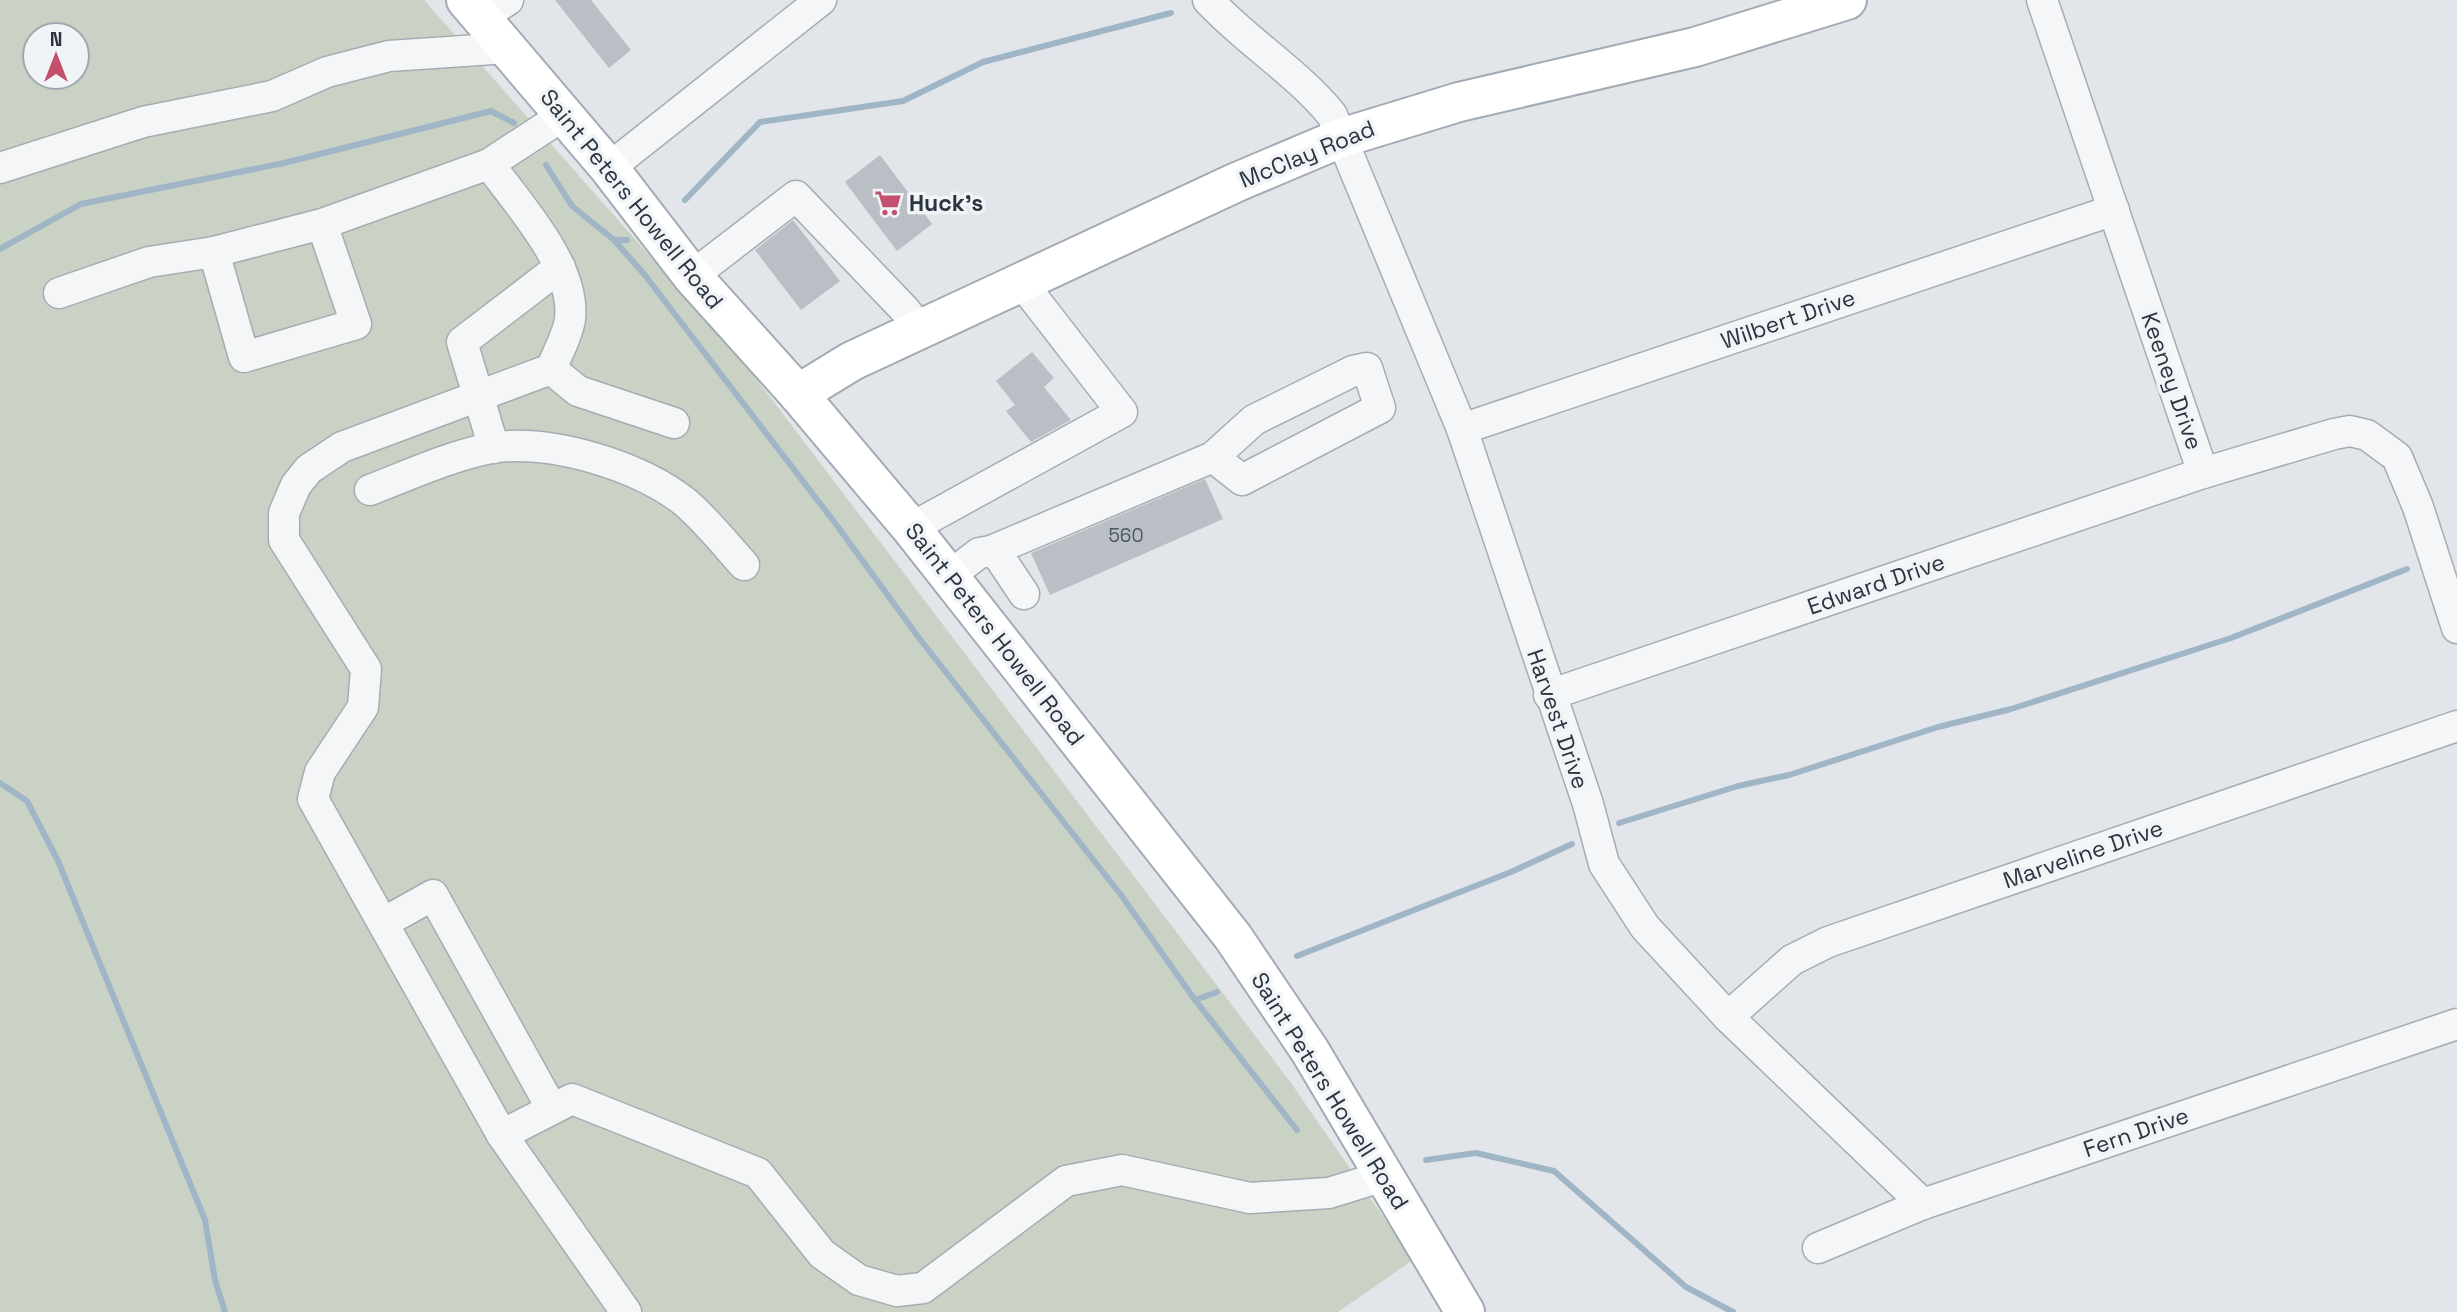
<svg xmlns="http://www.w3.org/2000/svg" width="2457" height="1312" font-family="'Space Grotesk',sans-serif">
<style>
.green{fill:#c9d2c4;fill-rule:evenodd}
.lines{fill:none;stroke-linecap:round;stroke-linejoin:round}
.stream{stroke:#a0b6c6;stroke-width:6}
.building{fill:#b9bfc5}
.minor-casing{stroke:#a7acb3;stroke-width:33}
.major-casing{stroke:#a2abb4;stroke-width:42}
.minor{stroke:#f4f6f8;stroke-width:30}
.major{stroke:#fff;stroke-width:38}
.labels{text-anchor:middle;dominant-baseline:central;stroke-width:7;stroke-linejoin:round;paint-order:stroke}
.number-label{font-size:19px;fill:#4e5761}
.street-label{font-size:23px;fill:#2b3440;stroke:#f1f4f7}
.poi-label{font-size:23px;font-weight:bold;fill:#2b3440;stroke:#f1f4f7;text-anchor:start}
</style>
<rect width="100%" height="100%" fill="#e2e5e9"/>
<path class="green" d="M 0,0 L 424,0 L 745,364 L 1291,1083 L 1413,1260 L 1338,1312 L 0,1312 ZM 35,35 L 77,35 L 77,77 L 35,77 Z"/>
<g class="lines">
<g class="stream">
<path d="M 546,165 L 572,206 L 614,240 L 644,274 L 835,523 L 919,638 L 1121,895 L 1195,1000 L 1297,1130"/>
<path d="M 685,200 L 760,122 L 903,101 L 983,62 L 1171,13"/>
<path d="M 614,240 L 627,240"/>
<path d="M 0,249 L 81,204 L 284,163 L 491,111 L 514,123"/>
<path d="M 0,783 L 27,801 L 58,861 L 205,1220 L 215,1280 L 225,1312"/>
<path d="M 1619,823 L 1738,786 L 1789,775 L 1938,727 L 2011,709 L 2231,638 L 2407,569"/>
<path d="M 1297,956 L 1511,872 L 1572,844"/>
<path d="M 1195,1000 L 1217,992"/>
<path d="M 1426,1160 L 1476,1153 L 1554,1171 L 1686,1287 L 1733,1312"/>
</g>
</g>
<g class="building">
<path d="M 555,0 L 591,0 L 631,50 L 609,68 Z"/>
<path d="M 880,155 L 932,224 L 897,251 L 845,182 Z"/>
<path d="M 793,220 L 840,281 L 801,310 L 755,250 Z"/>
<path d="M 1032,352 L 1054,378 L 1044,387 L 1071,420 L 1031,442 L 1006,411 L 1015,405 L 996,381 Z"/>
<path d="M 1205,479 L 1223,519 L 1050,595 L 1031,553 Z"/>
</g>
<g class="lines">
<defs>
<g id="minor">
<path d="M 1208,0 C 1247,42 1296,71 1332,115 L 1462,429 L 1588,804 L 1604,864 L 1645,927 L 1728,1017 L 1923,1204"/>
<path d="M 2042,0 L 2203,473"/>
<path d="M 480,18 L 508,0"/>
<path d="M 489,164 C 518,204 576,266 570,319 C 568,335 557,354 551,369 L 342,447 L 309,469 L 296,485 L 284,513 L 284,540 L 366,669 L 363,707 L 320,772 L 313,799 L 502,1135 L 572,1099 L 758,1173 L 822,1254 L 859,1280 L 897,1291 L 923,1288 L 1066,1181 L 1122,1170 L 1250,1198 L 1329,1193 L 1384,1176"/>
<path d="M 0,168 L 143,122 L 272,96 L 327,72 L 389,56 L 508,48"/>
<path d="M 609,168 L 821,0"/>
<path d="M 322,224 L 356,324 L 244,357 L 214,252 L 322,224 L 489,164 L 564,115"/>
<path d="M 692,276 L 796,196 L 905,310 L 921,330"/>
<path d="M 59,293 L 149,262 L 214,252"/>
<path d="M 551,369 L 578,391 L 674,423"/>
<path d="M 1462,429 L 2114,210"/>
<path d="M 494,448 L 462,342 L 560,267"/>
<path d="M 370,490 C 409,475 450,456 491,448 C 548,438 642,466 686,503 C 707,521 726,545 744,565"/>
<path d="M 911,528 L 1122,412 L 1022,283"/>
<path d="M 991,551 L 1213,457 L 1254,420 L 1353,371 L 1367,368 L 1380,408 L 1242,480 L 1213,457"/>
<path d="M 948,577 L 979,553 L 991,551 L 1000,558 L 1024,594"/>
<path d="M 1549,695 L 2203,473 L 2334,434 L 2350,431 L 2367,435 L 2397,457 L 2418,507 L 2457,628"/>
<path d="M 383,923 L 433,895 L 552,1109"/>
<path d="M 1728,1017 L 1792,960 L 1828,942 L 2457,726"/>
<path d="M 502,1135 L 626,1312"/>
<path d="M 1818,1248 L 1923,1204 L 2457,1024"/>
</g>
<g id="major">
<path d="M 466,0 L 609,168 L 692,276 L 798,394 L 911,528 L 1233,937 L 1310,1051 L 1465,1312"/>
<path d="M 798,394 L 852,361 L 1237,182 L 1341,138 L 1459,102 L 1695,47 L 1847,0"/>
</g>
</defs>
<use href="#minor" class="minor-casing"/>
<use href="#major" class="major-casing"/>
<use href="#minor" class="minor"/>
<use href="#major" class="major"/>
</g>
<defs>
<symbol id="supermarket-bare" viewBox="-9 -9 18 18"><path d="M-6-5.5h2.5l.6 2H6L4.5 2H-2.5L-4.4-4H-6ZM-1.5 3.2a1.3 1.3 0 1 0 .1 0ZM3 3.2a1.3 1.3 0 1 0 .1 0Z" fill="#c3516d" stroke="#f1f4f7" stroke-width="2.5" paint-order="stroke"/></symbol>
</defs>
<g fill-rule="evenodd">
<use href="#supermarket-bare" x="869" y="184" width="38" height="38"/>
</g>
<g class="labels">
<g class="number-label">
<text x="1126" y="535">560</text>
</g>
<g class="street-label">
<text transform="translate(1307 154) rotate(-22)">McClay Road</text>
<text transform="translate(632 199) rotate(51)">Saint Peters Howell Road</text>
<text transform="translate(1788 319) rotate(-19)">Wilbert Drive</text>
<text transform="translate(2172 381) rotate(71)">Keeney Drive</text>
<text transform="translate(1876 584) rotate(-19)">Edward Drive</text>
<text transform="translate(995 634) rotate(52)">Saint Peters Howell Road</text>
<text transform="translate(1558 719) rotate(71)">Harvest Drive</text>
<text transform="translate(2083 854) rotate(-19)">Marveline Drive</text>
<text transform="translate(1330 1091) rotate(58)">Saint Peters Howell Road</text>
<text transform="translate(2136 1132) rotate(-19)">Fern Drive</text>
</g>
<g class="poi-label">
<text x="909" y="203">Huck's</text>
</g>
</g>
<g transform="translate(56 56)"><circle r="33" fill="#f1f4f7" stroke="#a2a7ae" stroke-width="2"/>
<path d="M0-5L12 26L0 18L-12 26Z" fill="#c3516d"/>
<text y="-10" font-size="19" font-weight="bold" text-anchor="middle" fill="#2b3440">N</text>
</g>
</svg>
